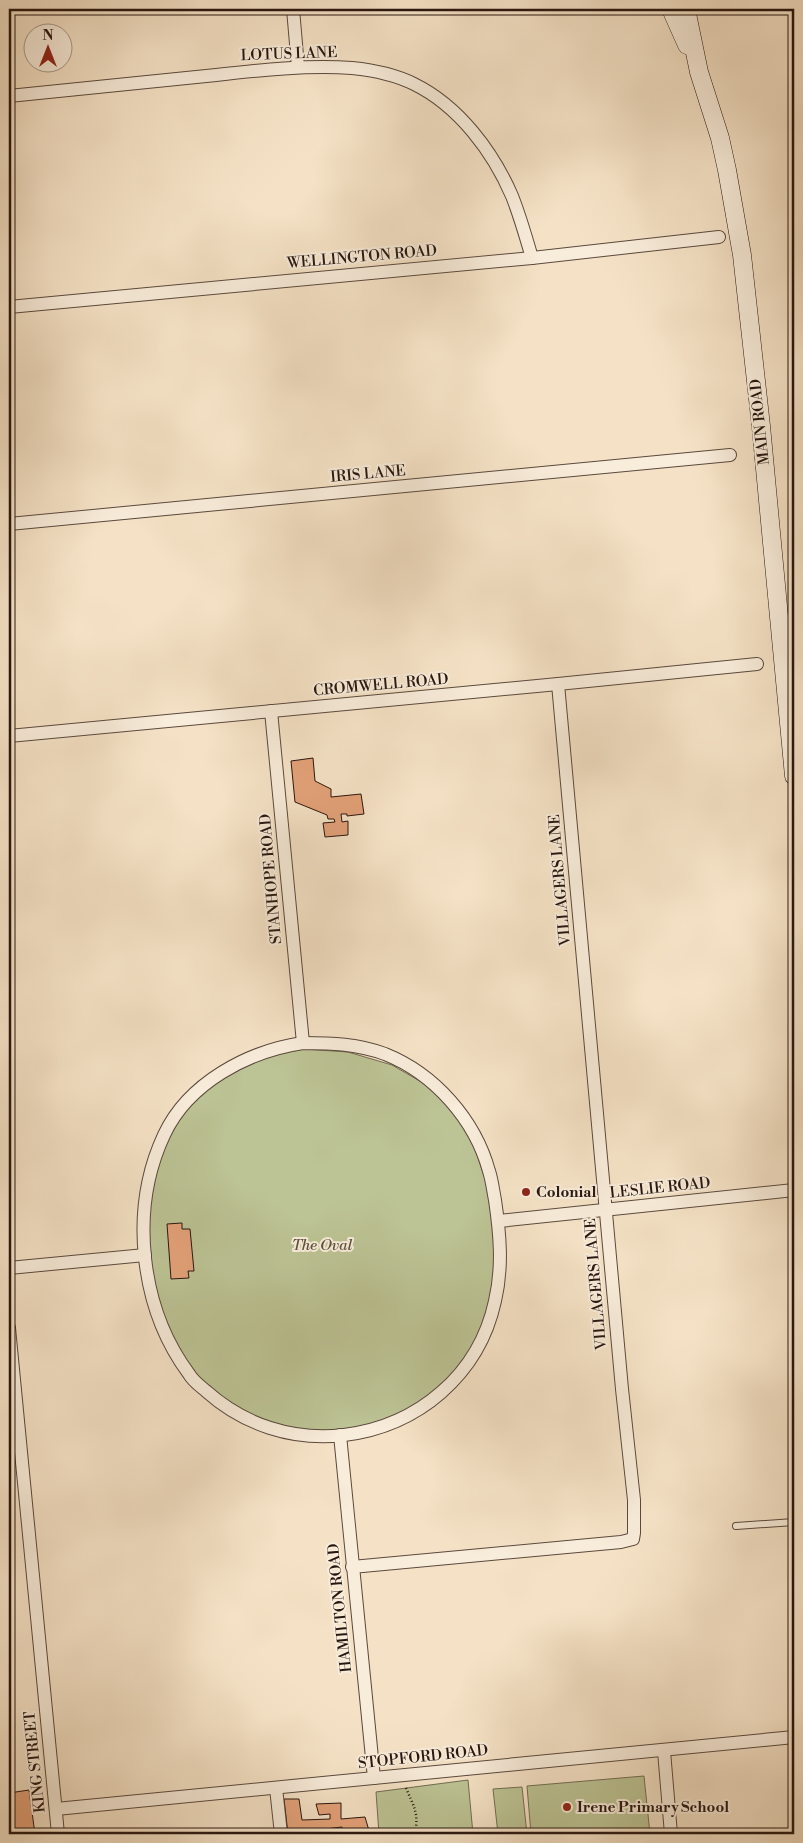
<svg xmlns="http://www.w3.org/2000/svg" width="803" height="1843" font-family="'Libre Bodoni',serif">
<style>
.green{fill:#bcc394;stroke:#726c52}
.building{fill:#e4a279;stroke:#281610}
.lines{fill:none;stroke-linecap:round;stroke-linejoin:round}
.lane-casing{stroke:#5b493e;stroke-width:8}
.street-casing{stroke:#5b493e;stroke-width:14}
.secondary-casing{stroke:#281610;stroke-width:19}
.path{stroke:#281610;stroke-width:2.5;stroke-dasharray:1 2.5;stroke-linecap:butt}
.lane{stroke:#f8ecda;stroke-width:6}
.street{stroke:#f8ecda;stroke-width:12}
.secondary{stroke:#f8ecda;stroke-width:18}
.poi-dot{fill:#8f2418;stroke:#f8ecda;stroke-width:2}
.labels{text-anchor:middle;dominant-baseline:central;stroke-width:4;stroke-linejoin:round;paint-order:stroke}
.street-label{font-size:15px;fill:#281610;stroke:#f8ecda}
.poi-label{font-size:15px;font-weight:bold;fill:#281610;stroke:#f8ecda;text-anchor:start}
.park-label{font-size:15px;font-style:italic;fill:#5c533e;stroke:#f8ecda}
</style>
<rect width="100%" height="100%" fill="#f5e2c6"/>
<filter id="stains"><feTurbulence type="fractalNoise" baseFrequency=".004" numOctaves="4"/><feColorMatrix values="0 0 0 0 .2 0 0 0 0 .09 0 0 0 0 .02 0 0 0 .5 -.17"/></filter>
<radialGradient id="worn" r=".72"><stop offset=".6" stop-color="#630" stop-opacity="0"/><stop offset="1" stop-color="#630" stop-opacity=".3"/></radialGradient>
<g class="green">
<path d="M 303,1049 L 348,1052 L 392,1065 L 425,1084 L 458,1117 L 475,1149 L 490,1194 L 496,1272 L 488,1321 L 467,1358 L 436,1398 L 390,1423 L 341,1437 L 260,1429 L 188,1378 L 160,1325 L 144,1223 L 166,1130 L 187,1108 L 224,1075 L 261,1058 Z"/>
<path d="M 644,1776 L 650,1834 L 531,1834 L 527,1786 Z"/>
<path d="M 468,1780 L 473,1834 L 379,1834 L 376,1792 Z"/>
<path d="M 522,1787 L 527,1834 L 498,1834 L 493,1789 Z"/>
</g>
<g class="building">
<path d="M 313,758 L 315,781 L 331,789 L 331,797 L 361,794 L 364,814 L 347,816 L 347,814 L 341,814 L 342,822 L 348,821 L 348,835 L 325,837 L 323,823 L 335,822 L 334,819 L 328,819 L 327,815 L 295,802 L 291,761 Z"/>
<path d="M 182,1223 L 182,1229 L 190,1229 L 194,1271 L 188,1271 L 189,1278 L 171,1279 L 167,1224 Z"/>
<path d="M 29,1790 L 35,1834 L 9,1834 L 9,1793 Z"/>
<path d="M 284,1799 L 299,1799 L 302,1820 L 330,1819 L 330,1814 L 319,1815 L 316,1804 L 341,1803 L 341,1819 L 365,1817 L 370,1834 L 343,1834 L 342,1827 L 317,1830 L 318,1834 L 288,1834 Z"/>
</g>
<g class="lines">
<defs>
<path id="lane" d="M 736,1526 L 794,1522"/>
<g id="street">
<path d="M 293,9 L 298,67"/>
<path d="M 9,96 C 78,89 147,82 216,75 C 261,70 307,65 352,68 C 372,70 396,75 414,84 C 459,106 493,152 512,196 C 520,216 526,237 532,258"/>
<path d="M 9,307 L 532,258 L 719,237"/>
<path d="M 9,524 L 730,455"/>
<path d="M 271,711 L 303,1043"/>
<path d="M 9,736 L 558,684 L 757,664"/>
<path d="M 303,1043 C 332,1043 358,1044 385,1054 C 435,1074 475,1120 489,1171 C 492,1180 493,1190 495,1200 C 500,1234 503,1267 495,1301 C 479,1375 418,1426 344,1435 C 293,1441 244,1425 206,1391 C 200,1386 193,1381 189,1374 C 140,1308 129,1210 164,1135 C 188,1083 248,1051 303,1043 Z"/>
<path d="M 499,1221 L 794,1190"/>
<path d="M 9,1268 L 145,1255"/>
<path d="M 9,1328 L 58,1834"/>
<path d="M 340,1435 L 374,1778"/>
<path d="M 352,1567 L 621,1542 L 633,1539 L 634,1533 L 634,1500 L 622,1389 L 558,684"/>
<path d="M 664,1751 L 671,1834"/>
<path d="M 276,1788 L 281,1834"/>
<path d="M 56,1809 L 794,1737"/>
</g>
<g id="secondary">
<path d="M 671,9 L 687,45"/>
<path d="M 686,9 L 699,72 L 720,138 L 727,170 L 742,255 L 761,426 L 794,776"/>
</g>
</defs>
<use href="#lane" class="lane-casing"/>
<use href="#street" class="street-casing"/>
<use href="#secondary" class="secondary-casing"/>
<path class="path" d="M 406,1788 C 414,1807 419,1813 415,1834"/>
<use href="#lane" class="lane"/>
<use href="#street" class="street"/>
<use href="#secondary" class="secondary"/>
</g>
<g class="poi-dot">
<circle cx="526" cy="1192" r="5"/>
<circle cx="567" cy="1807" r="5"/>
</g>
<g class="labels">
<g class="street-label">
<text transform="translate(289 54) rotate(-2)">LOTUS LANE</text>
<text transform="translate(362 257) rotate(-5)">WELLINGTON ROAD</text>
<text transform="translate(760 422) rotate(-96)">MAIN ROAD</text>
<text transform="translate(368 474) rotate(-5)">IRIS LANE</text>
<text transform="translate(381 685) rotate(-5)">CROMWELL ROAD</text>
<text transform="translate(271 879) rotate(-95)">STANHOPE ROAD</text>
<text transform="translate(560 880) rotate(-95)">VILLAGERS LANE</text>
<text transform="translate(660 1188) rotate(-6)">LESLIE ROAD</text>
<text transform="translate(596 1284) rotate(-95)">VILLAGERS LANE</text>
<text transform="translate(340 1608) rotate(-96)">HAMILTON ROAD</text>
<text transform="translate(423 1757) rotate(-6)">STOPFORD ROAD</text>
<text transform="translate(35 1762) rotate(-96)">KING STREET</text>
</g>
<g class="poi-label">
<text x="536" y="1192">Colonial</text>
<text x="577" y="1807">Irene Primary School</text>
</g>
<g class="park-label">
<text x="322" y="1245">The Oval</text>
</g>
</g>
<rect width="803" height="1843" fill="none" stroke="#f5e2c6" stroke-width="30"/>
<rect x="10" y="10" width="783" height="1823" fill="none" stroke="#281610" stroke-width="2.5"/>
<rect x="15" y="15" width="773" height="1813" fill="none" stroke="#281610"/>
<g transform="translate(48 48)"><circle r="24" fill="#f8ecda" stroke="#a59689"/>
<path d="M0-4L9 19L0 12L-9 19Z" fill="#8f2418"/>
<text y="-8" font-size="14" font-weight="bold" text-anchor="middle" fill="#281610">N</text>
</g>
<rect width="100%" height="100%" filter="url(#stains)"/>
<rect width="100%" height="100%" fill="url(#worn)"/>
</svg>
